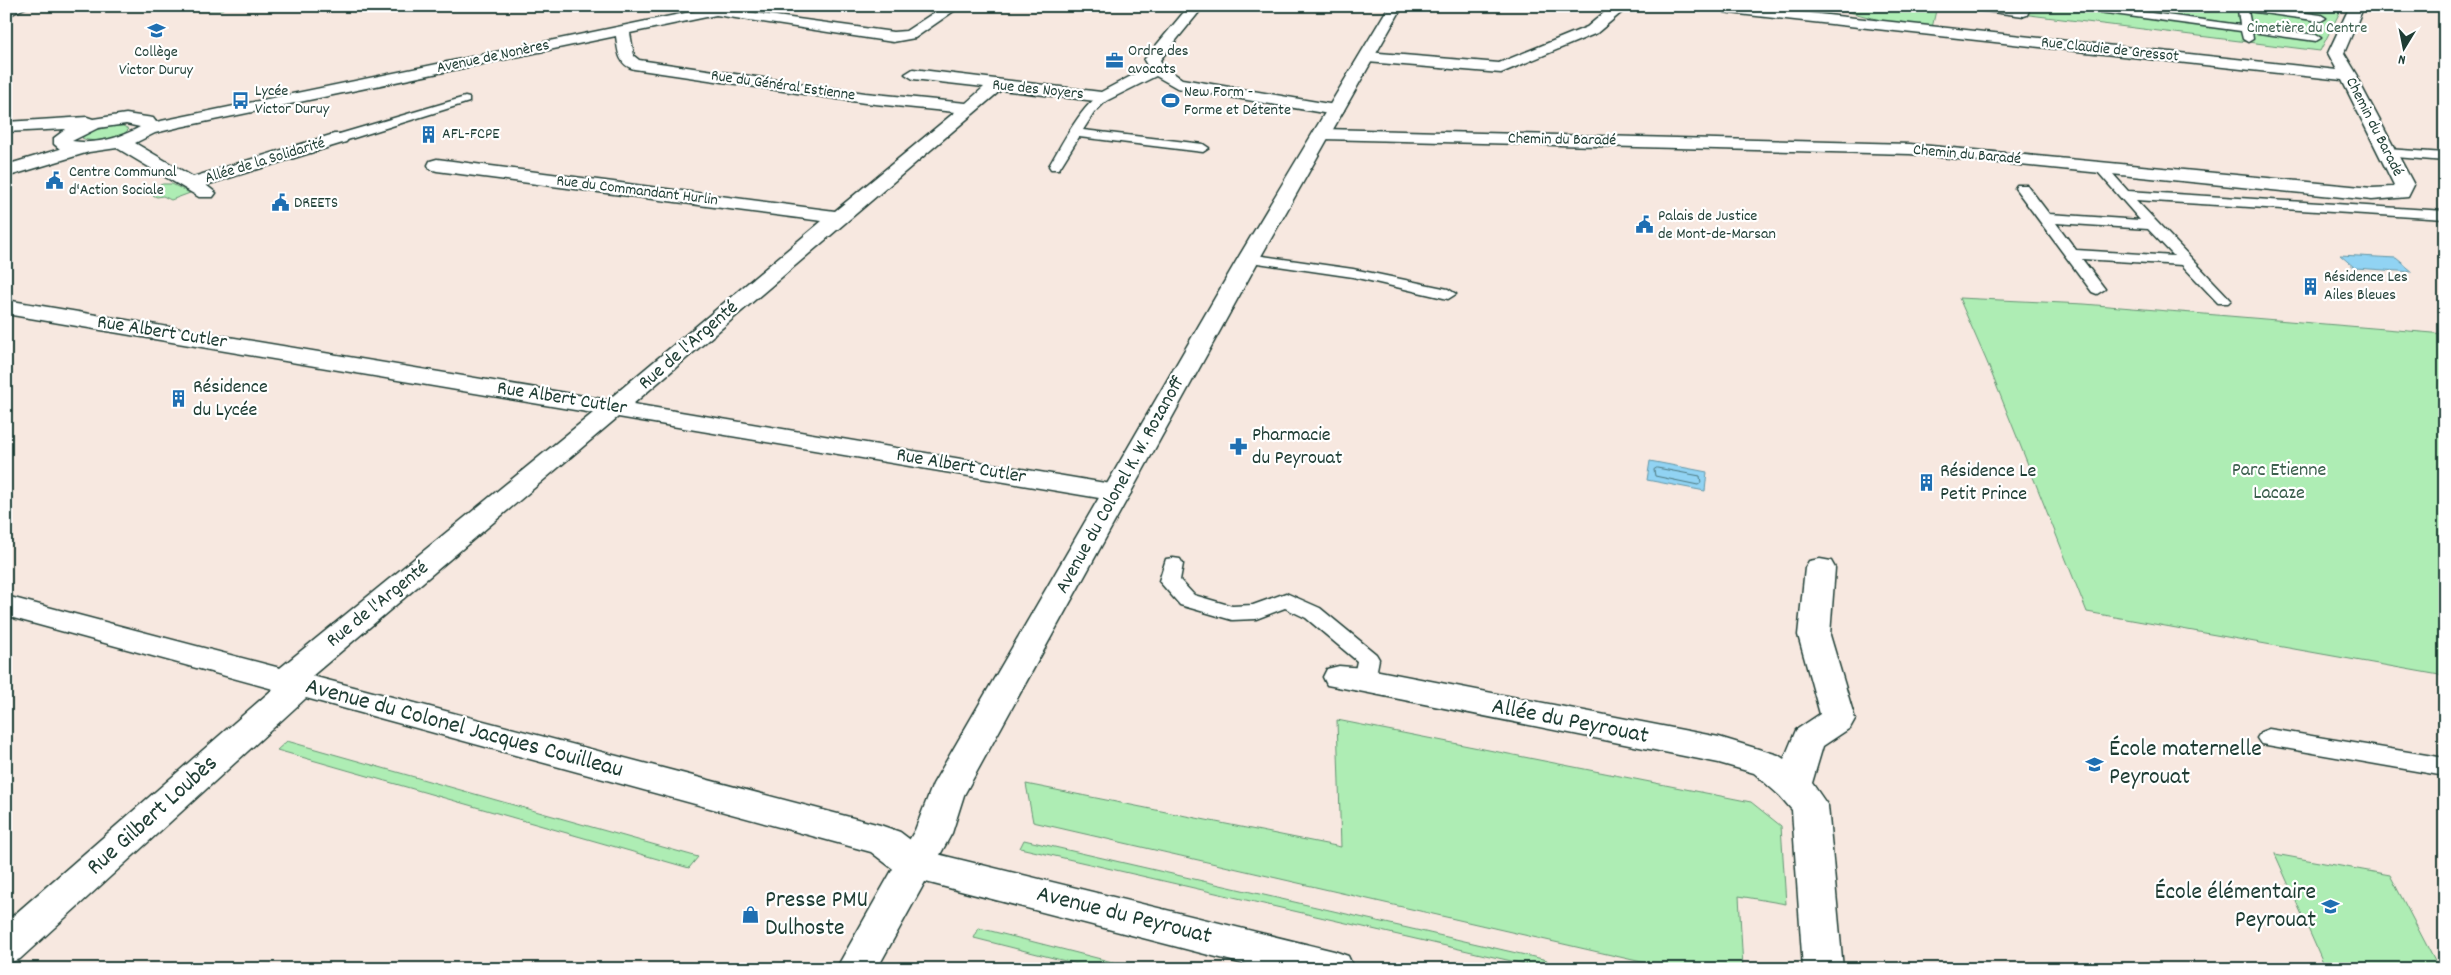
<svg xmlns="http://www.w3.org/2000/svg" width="2451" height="975" font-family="Dekko,sans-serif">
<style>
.green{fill:#aeedb4;stroke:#669574}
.water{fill:#91d3f3;stroke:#6397a7}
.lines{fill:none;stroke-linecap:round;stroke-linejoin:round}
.shore{stroke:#4d7980;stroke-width:1}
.service-casing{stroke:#1f3d34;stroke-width:3}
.minor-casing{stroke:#1f3d34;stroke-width:3}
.tertiary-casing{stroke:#1f3d34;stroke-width:3}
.service{fill:#fff;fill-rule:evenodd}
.minor{fill:#fff;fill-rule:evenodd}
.tertiary{fill:#fff;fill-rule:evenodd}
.labels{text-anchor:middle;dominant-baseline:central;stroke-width:4.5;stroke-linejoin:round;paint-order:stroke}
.far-park-label{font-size:16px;fill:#3c604e;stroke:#fff}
.far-street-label{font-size:16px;fill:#1f3d34;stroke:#fff}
.far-poi-label{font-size:16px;fill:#1f3d34;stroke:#fff;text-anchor:start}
.street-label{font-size:20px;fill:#1f3d34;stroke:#fff}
.poi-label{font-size:20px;fill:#1f3d34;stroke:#fff;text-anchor:start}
.park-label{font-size:20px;fill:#3c604e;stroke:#fff}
.near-street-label{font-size:24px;fill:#1f3d34;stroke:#fff}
.near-poi-label{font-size:24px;fill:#1f3d34;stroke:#fff;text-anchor:start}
</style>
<rect width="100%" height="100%" fill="#f7e8e0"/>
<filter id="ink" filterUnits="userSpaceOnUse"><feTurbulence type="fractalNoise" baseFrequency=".02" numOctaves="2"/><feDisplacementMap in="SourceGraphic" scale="10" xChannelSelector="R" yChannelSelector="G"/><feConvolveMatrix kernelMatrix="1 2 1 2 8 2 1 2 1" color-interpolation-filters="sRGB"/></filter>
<g filter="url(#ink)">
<g class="green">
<path d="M 169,6 L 228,6 L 221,10 L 161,11 Z"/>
<path d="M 1742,6 L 1802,6 L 1845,18 Z"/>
<path d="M 1825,6 L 1937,6 L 1932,28 L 1892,23 Z"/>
<path d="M 1957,6 L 2343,6 L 2320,51 Z"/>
<path d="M 111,126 L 123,126 L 129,129 C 120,140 94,144 82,138 L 90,131 Z"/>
<path d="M 163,184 L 172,184 L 190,193 L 171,200 L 163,196 L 157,197 L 141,190 Z"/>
<path d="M 1959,298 L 2084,304 L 2445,334 L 2445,676 L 2087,612 L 1987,362 Z"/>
<path d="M 1337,720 L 1751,802 L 1781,826 L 1786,904 L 1739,896 L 1743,968 L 1746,969 L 1672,969 L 1033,822 L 1026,784 L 1341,847 Z"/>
<path d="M 287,741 L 698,857 L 689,868 L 277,750 Z"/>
<path d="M 1024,840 L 1547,960 L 1546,969 L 1020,848 Z"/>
<path d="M 2275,854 L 2390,875 L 2439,969 L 2326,969 Z"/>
<path d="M 979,928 L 1140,969 L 1097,969 L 974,938 Z"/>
</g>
<g class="water">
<path d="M 2340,255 L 2396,258 L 2413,272 L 2355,268 Z"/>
<path d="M 1650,461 L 1707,472 L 1705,491 L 1647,480 Z"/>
</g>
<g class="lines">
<path class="shore" d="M 1657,468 L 1700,476 L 1701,483 L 1698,485 L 1655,476 L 1654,470 Z"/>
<defs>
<g id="service">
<path d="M 1963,6 L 1993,6 L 2020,10 L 2021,6 L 2031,6 L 2027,15 L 2024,16 L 1968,9 Z"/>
<path d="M 2071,6 L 2100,6 L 2240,25 L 2238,10 L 2226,6 L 2255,6 L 2321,15 L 2326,18 L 2321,21 L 2248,11 L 2251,26 L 2316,35 L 2321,38 L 2316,41 L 2252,32 L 2253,39 L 2248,42 L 2243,39 L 2241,31 L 2076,9 Z"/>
<path d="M 1104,94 L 1110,97 L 1094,113 L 1083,130 L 1203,144 L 1209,148 L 1203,152 L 1079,137 L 1059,169 L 1051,169 L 1049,166 C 1059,149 1085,98 1104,94 Z"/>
<path d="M 465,97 L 469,98 L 469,102 L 344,141 L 336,141 L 334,138 L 336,135 Z"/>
<path d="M 2387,149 L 2445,153 L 2445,161 L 2383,156 L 2381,153 L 2383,150 Z"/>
<path d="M 2101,164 L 2105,165 L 2128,191 L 2445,211 L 2445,219 L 2136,200 L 2231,300 L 2228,303 L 2218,303 L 2182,265 L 2082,259 L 2105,289 L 2097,294 L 2092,292 L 2015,188 L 2017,185 L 2027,185 L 2049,214 L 2140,220 L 2097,171 L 2095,168 ZM 2056,223 L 2148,229 L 2174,256 L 2076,250 Z"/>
<path d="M 1249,254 L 1353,269 L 1448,289 L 1456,294 L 1448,299 L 1353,277 L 1244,261 L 1242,258 Z"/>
<path d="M 1173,558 L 1180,559 L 1183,564 L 1180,580 L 1194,595 L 1232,606 L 1253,605 L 1286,593 L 1320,608 L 1376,654 L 1379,659 L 1375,680 L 1372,686 L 1364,688 L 1356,686 L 1353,680 L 1357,661 L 1306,618 L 1285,608 L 1256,619 L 1232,620 L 1180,605 L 1159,581 L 1166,559 Z"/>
<path d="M 2269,729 L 2445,758 L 2445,776 L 2261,744 L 2257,738 L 2261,732 Z"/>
</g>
<g id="minor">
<path d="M 9,6 L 29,6 L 6,17 L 6,8 Z"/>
<path d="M 719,6 L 748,6 L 740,11 L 893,32 L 906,31 L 944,6 L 961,6 L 915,38 L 893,42 L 716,15 L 630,33 L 634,56 L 639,60 L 865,93 L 966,103 L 984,87 L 913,79 L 905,74 L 913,69 L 1101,92 L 1148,67 L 1144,60 L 1189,6 L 1204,6 L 1160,60 L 1163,66 L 1182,79 L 1335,105 L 1341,106 L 1344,110 L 1341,114 L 1335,115 L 1177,88 L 1156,76 L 1104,102 L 1001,90 L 633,404 L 1117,485 L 1127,487 L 1131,493 L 1127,499 L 1117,501 L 618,417 L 312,676 L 880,825 L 900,832 L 925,851 L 1334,951 L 1348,956 L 1354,969 L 1263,969 L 914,879 L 901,875 L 871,852 L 306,698 L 20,959 L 6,964 L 6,922 L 273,689 L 6,616 L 6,596 L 280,668 L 593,413 L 6,314 L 6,300 L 608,400 L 822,221 L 437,171 L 430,169 L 428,165 L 430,161 L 437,159 L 835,211 L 955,112 L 865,103 L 634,69 C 618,65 618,50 616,36 L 180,127 L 155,133 L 135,143 L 193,177 L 334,134 L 346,134 L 349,138 L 346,142 L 206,185 L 216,193 L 213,197 L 199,197 L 117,148 L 89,152 L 6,177 L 6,165 L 60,149 L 54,144 L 54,138 L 66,129 L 6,132 L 6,122 L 87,117 L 93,119 L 126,114 L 153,118 L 156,122 ZM 126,124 L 140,127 C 120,138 95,145 72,141 L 98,128 Z"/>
<path d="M 1612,6 L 1628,7 L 1597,33 L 1501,73 L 1367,62 L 1359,57 L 1367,52 L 1499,63 L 1587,27 Z"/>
<path d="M 1723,6 L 1744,6 L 2337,70 L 2328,53 L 2350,6 L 2364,6 L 2344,53 L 2358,76 L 2357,78 L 2414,185 L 2408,197 L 2372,200 L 1910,154 L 1323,139 L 1317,138 L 1314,134 L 1317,130 L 1323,129 L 1910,144 L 2372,188 L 2393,187 L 2394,185 L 2342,80 L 1730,13 L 1725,12 Z"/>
<path d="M 1820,559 L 1831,561 L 1835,568 L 1830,635 L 1855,719 L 1850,728 L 1823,746 L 1812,783 L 1828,806 L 1843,969 L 1803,969 L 1792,810 L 1780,796 L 1754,773 L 1719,763 L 1364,692 L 1327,685 L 1323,677 L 1327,669 L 1339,666 L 1364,668 L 1719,737 L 1778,755 L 1784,759 L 1796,730 L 1820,714 L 1798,635 L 1805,568 L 1809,561 Z"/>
</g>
<path id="tertiary" d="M 1389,6 L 1403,6 L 1260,258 L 964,795 L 952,833 L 877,969 L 836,969 L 915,830 L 933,784 L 1238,258 Z"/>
</defs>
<use href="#service" class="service-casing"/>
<use href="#minor" class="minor-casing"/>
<use href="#tertiary" class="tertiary-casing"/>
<use href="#service" class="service"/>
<use href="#minor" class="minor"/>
<use href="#tertiary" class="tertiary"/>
</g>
</g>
<defs>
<symbol id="school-bare" viewBox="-9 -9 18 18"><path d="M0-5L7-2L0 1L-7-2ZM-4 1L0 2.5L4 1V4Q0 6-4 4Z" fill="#1f6fb2" stroke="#fff" stroke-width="2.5" paint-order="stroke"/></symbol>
<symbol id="office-bare" viewBox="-9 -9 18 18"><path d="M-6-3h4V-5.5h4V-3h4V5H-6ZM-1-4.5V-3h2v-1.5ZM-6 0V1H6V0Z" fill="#1f6fb2" stroke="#fff" stroke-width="2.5" paint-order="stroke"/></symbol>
<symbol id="bus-bare" viewBox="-9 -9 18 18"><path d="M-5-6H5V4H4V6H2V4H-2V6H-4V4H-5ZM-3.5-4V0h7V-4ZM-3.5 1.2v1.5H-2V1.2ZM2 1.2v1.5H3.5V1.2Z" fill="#1f6fb2" stroke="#fff" stroke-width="2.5" paint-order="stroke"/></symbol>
<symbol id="stadium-bare" viewBox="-9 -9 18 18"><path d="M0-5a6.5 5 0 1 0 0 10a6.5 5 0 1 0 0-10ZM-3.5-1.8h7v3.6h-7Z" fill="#1f6fb2" stroke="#fff" stroke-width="2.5" paint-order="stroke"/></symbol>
<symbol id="building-bare" viewBox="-9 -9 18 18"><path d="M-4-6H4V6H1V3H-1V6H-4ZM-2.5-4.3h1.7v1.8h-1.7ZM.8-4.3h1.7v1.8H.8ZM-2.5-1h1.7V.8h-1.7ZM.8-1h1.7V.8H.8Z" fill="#1f6fb2" stroke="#fff" stroke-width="2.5" paint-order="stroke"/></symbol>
<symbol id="civic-bare" viewBox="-9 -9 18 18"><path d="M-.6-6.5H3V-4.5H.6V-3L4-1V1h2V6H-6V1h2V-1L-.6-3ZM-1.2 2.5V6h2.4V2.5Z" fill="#1f6fb2" stroke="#fff" stroke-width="2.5" paint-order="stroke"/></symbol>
<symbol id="pharmacy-bare" viewBox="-9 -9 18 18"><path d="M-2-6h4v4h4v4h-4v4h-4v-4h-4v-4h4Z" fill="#1f6fb2" stroke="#fff" stroke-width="2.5" paint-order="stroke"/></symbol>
<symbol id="shop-bare" viewBox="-9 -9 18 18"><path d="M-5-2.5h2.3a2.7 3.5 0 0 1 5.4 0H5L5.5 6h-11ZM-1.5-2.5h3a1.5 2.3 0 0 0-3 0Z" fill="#1f6fb2" stroke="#fff" stroke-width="2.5" paint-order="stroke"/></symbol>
</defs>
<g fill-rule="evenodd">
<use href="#school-bare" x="144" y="18" width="25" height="25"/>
<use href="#office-bare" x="1102" y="48" width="25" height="25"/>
<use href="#bus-bare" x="228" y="88" width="25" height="25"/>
<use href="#stadium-bare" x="1158" y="88" width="25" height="25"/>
<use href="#building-bare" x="416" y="122" width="25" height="25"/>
<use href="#civic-bare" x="42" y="168" width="25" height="25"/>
<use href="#civic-bare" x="268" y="190" width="25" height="25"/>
<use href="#civic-bare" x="1632" y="212" width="25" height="25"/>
<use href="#building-bare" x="2298" y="274" width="25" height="25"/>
<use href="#building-bare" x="166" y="386" width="25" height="25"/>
<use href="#pharmacy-bare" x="1226" y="434" width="25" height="25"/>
<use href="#building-bare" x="1914" y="470" width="25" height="25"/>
<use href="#school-bare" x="2082" y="752" width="25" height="25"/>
<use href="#school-bare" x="2318" y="894" width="25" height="25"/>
<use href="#shop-bare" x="738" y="902" width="25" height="25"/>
</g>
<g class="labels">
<g class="far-park-label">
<text x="2307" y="28">Cimetière du Centre</text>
</g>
<g class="far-street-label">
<text transform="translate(2110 50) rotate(6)">Rue Claudie de Gressot</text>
<text transform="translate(493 57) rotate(-12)">Avenue de Nonères</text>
<text transform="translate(783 86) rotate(8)">Rue du Général Estienne</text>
<text transform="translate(1038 90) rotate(6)">Rue des Noyers</text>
<text transform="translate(2374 127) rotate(63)">Chemin du Baradé</text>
<text transform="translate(1562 140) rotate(1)">Chemin du Baradé</text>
<text transform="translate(1967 155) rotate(5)">Chemin du Baradé</text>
<text transform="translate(265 161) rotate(-17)">Allée de la Solidarité</text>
<text transform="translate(637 191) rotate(7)">Rue du Commandant Hurlin</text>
</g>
<g class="far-poi-label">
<text x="1128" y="51">Ordre des<tspan x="1128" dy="18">avocats</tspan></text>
<text x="156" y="52" text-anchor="middle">Collège<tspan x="156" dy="18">Victor Duruy</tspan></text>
<text x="255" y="91">Lycée<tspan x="255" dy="18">Victor Duruy</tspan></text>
<text x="1184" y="92">New Form -<tspan x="1184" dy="18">Forme et Détente</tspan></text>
<text x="442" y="134">AFL-FCPE</text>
<text x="69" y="172">Centre Communal<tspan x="69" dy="18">d'Action Sociale</tspan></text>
<text x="294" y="203">DREETS</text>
<text x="1658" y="216">Palais de Justice<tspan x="1658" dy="18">de Mont-de-Marsan</tspan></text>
<text x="2324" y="277">Résidence Les<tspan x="2324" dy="18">Ailes Bleues</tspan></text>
</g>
<g class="street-label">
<text transform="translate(162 333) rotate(9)">Rue Albert Cutler</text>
<text transform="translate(689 346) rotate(-41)">Rue de l'Argenté</text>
<text transform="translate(562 399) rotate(9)">Rue Albert Cutler</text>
<text transform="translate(961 467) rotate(10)">Rue Albert Cutler</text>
<text transform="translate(1121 485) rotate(-61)">Avenue du Colonel K. W. Rozanoff</text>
<text transform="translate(378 605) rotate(-39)">Rue de l'Argenté</text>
</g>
<g class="poi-label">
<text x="193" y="388">Résidence<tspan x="193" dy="23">du Lycée</tspan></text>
<text x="1252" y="436">Pharmacie<tspan x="1252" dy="23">du Peyrouat</tspan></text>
<text x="1940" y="472">Résidence Le<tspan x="1940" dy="23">Petit Prince</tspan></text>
</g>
<g class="park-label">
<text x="2279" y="471">Parc Etienne<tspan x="2279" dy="23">Lacaze</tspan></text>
</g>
<g class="near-street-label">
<text transform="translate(1570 722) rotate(11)">Allée du Peyrouat</text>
<text transform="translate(464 729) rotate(15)">Avenue du Colonel Jacques Couilleau</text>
<text transform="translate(153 816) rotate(-42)">Rue Gilbert Loubès</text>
<text transform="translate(1124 916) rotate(14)">Avenue du Peyrouat</text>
</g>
<g class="near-poi-label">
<text x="2109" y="750">École maternelle<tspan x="2109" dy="28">Peyrouat</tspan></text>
<text x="2316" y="893" text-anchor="end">École élémentaire<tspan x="2316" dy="28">Peyrouat</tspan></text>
<text x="765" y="901">Presse PMU<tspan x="765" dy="28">Dulhoste</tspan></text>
</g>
</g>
<rect width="2451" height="975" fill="none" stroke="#fff" stroke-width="25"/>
<rect x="12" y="12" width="2426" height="950" fill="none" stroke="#1f3d34" stroke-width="2" filter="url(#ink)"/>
<g transform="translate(2404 48) rotate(190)" stroke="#ffffff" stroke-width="4" paint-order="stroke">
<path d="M0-4L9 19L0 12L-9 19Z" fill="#1f3d34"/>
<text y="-8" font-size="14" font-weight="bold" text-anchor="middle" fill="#1f3d34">N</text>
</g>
</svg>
